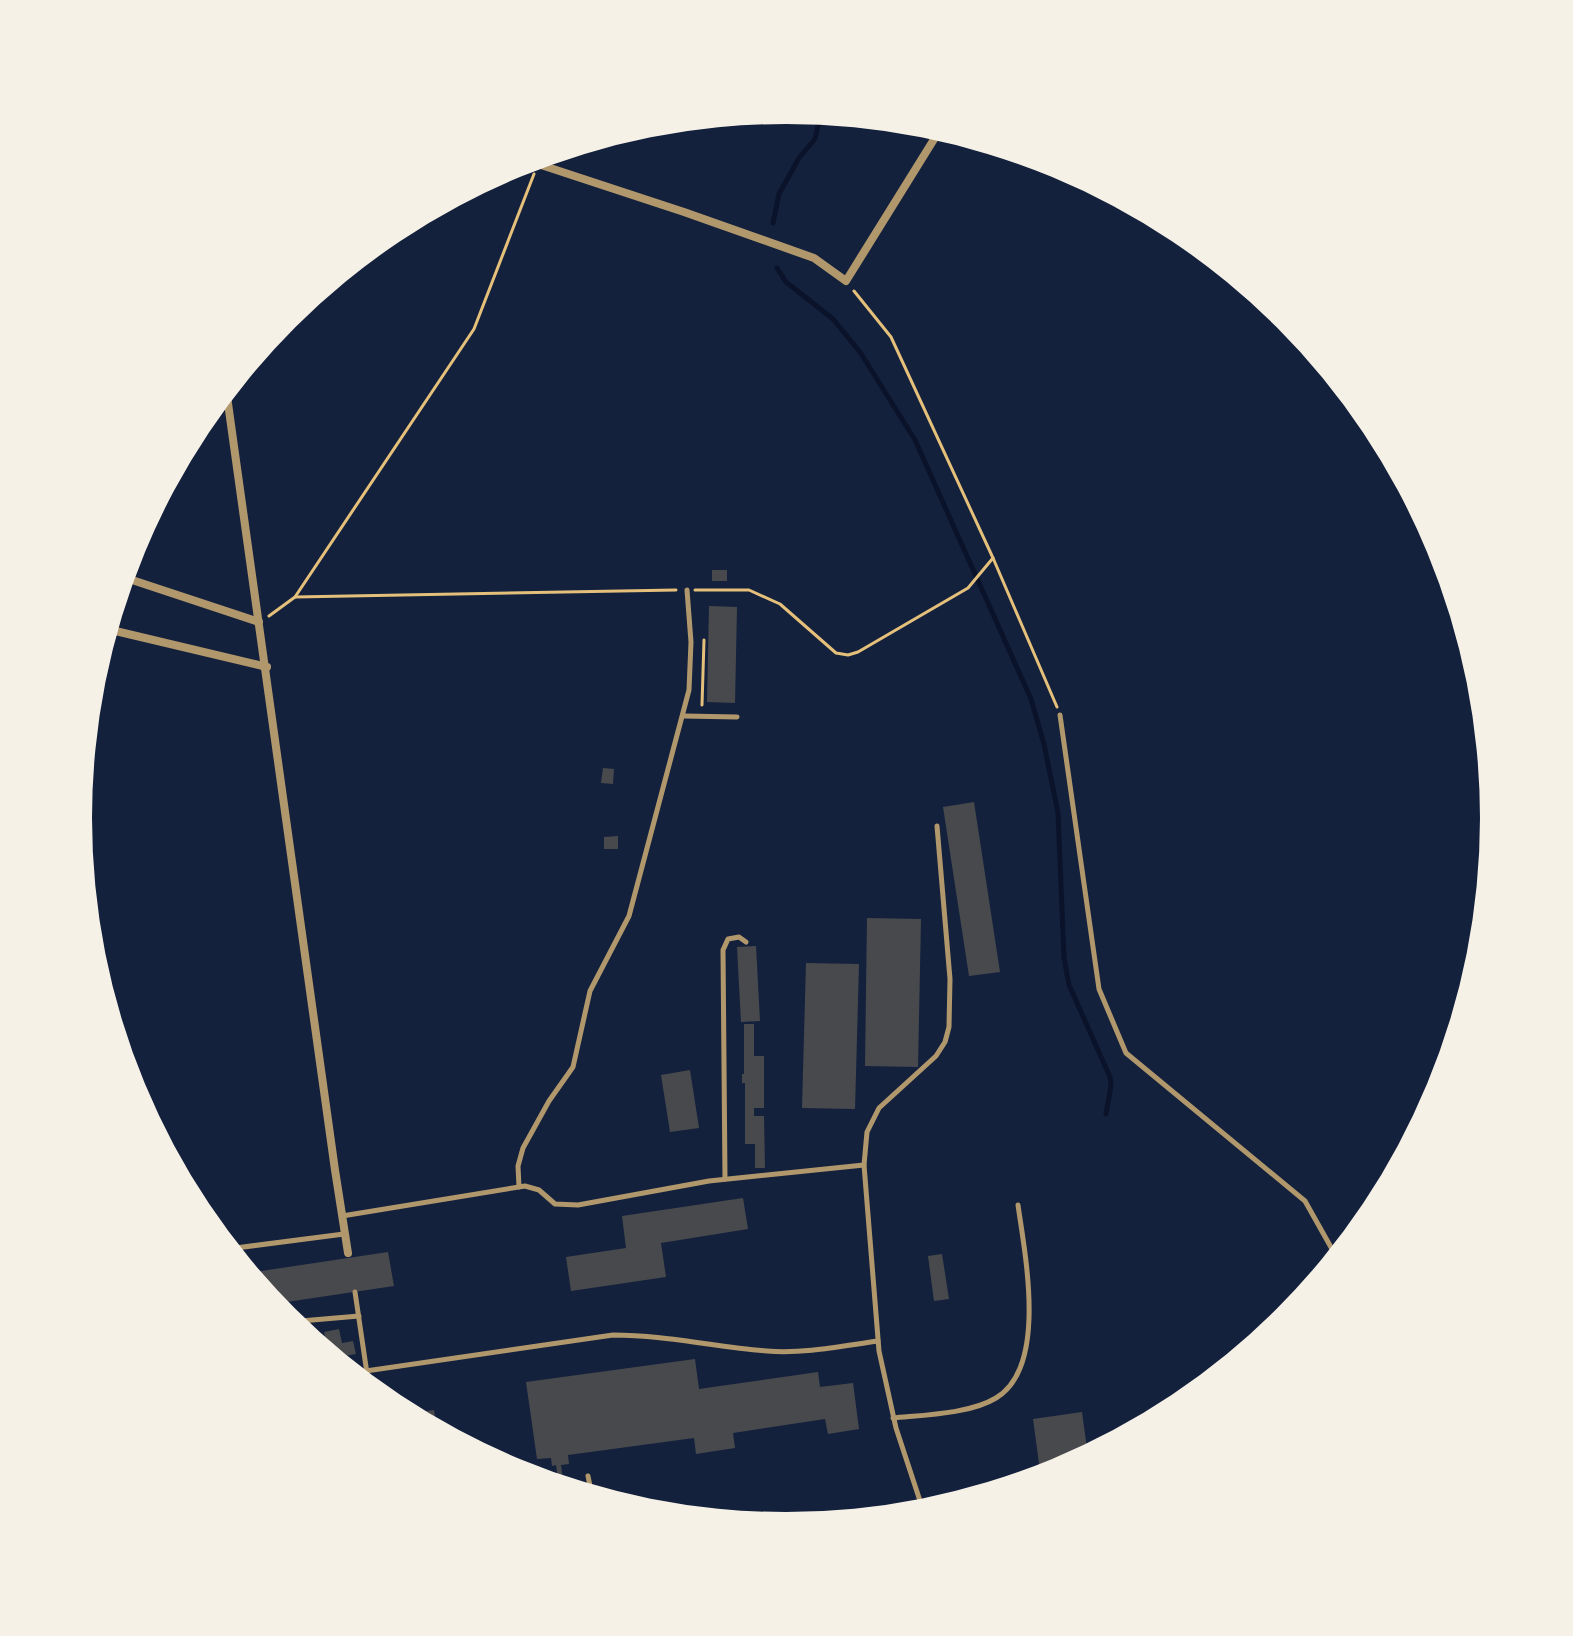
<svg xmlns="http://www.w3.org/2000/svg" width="1573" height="1636" font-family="'Source Sans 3',sans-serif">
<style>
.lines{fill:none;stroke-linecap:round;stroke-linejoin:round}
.stream{stroke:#0b132b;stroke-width:5}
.building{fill:#48494c}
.path{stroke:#e5c07b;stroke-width:3}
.service{stroke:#b1986c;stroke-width:5}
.minor{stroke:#b1986c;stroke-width:8}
</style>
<rect width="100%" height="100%" fill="#14213d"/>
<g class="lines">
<g class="stream">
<path d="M 773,223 L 779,194 L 799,158 L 815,139 L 821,113"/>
<path d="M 777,268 L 786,282 L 833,319 L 860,352 L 915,440 L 1031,699 L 1044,744 L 1058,813 L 1064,958 L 1069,985 L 1110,1077 L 1111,1086 L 1106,1114"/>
</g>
</g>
<g class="building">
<rect x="712" y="570" width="15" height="11"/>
<path d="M 709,606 L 737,607 L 735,703 L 707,702 Z"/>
<path d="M 603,768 L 614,769 L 613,784 L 601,783 Z"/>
<path d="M 974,802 L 1000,972 L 969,976 L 943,807 Z"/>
<path d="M 618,836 L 618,849 L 604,849 L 604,837 Z"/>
<path d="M 867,918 L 921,919 L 918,1067 L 865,1066 Z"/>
<path d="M 756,946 L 760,1021 L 741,1022 L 737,947 Z"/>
<path d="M 806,963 L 859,964 L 855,1109 L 802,1108 Z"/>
<path d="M 744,1024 L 754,1024 L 754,1056 L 764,1056 L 764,1108 L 754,1108 L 754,1116 L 764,1116 L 765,1168 L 755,1168 L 755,1144 L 745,1144 L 745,1083 L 742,1083 L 742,1074 L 744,1074 Z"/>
<path d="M 690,1070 L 699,1128 L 670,1132 L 661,1075 Z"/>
<path d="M 743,1198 L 748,1229 L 661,1243 L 666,1277 L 571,1291 L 566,1257 L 626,1248 L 622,1216 Z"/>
<path d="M 388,1252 L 394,1286 L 273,1304 L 248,1273 Z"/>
<path d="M 942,1254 L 949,1299 L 934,1301 L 928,1256 Z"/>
<path d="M 339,1329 L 342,1343 L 353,1341 L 356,1354 L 334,1358 L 321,1348 L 327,1346 L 324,1332 Z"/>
<path d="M 695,1359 L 699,1389 L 818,1372 L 820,1387 L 853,1383 L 859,1429 L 828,1434 L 825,1419 L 733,1433 L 735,1448 L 696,1454 L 694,1438 L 568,1455 L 569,1464 L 561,1465 L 564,1487 L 559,1486 L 556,1465 L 552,1466 L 551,1458 L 537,1459 L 526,1382 Z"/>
<path d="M 434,1410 L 437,1431 L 406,1414 Z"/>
<path d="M 1082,1412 L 1088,1456 L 1057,1473 L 1041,1478 L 1033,1419 Z"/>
</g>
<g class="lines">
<g class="path">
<path d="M 854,291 L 891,337 L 993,558 L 1057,707"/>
<path d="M 695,590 L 749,590 L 780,604 L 836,653 L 848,655 L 858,652 L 968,588 L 993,558"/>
<path d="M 295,597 L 676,590"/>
<path d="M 269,616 L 295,597 L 474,329 L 534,174"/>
<path d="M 702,705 L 704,640"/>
</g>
<g class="service">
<path d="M 1060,715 L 1099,989 L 1126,1053 L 1305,1201 L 1337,1258"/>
<path d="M 684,716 L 737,717"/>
<path d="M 864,1165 L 879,1351 L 896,1428 L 924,1513"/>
<path d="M 725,1179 L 723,950 L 728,939 L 739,937 L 746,942"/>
<path d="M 519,1187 L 518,1166 L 523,1148 L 549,1101 L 573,1067 L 590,991 L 629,916 L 689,690 L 691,642 L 687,590"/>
<path d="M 342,1216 L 525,1186 L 539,1190 L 555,1204 L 578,1205 L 709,1181 L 864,1165 L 867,1132 L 879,1108 L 936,1056 L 945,1042 L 949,1027 L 950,979 L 937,826"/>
<path d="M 228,1249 L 344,1234"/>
<path d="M 355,1292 L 369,1387"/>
<path d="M 289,1322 L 359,1316"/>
<path d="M 352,1373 L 613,1335 C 665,1335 716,1347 767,1351 C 804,1354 842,1346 878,1341"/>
<path d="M 893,1418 C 923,1415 970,1414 996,1398 C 1048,1367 1025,1255 1018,1205"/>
<path d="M 588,1476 L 592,1496"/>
<path d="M 547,1482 L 548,1482"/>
</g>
<g class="minor">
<path d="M 530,159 L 538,164 L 684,212 L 814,258 L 846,281 L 941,128"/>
<path d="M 226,389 L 335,1170 L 348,1253"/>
<path d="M 123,577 L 259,622"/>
<path d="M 107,629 L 267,667"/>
</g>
</g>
<path d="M0 0H1573V1636H0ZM92 818a694 694 0 1 1 1388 0a694 694 0 1 1-1388 0Z" fill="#f6f1e7" fill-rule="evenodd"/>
</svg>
